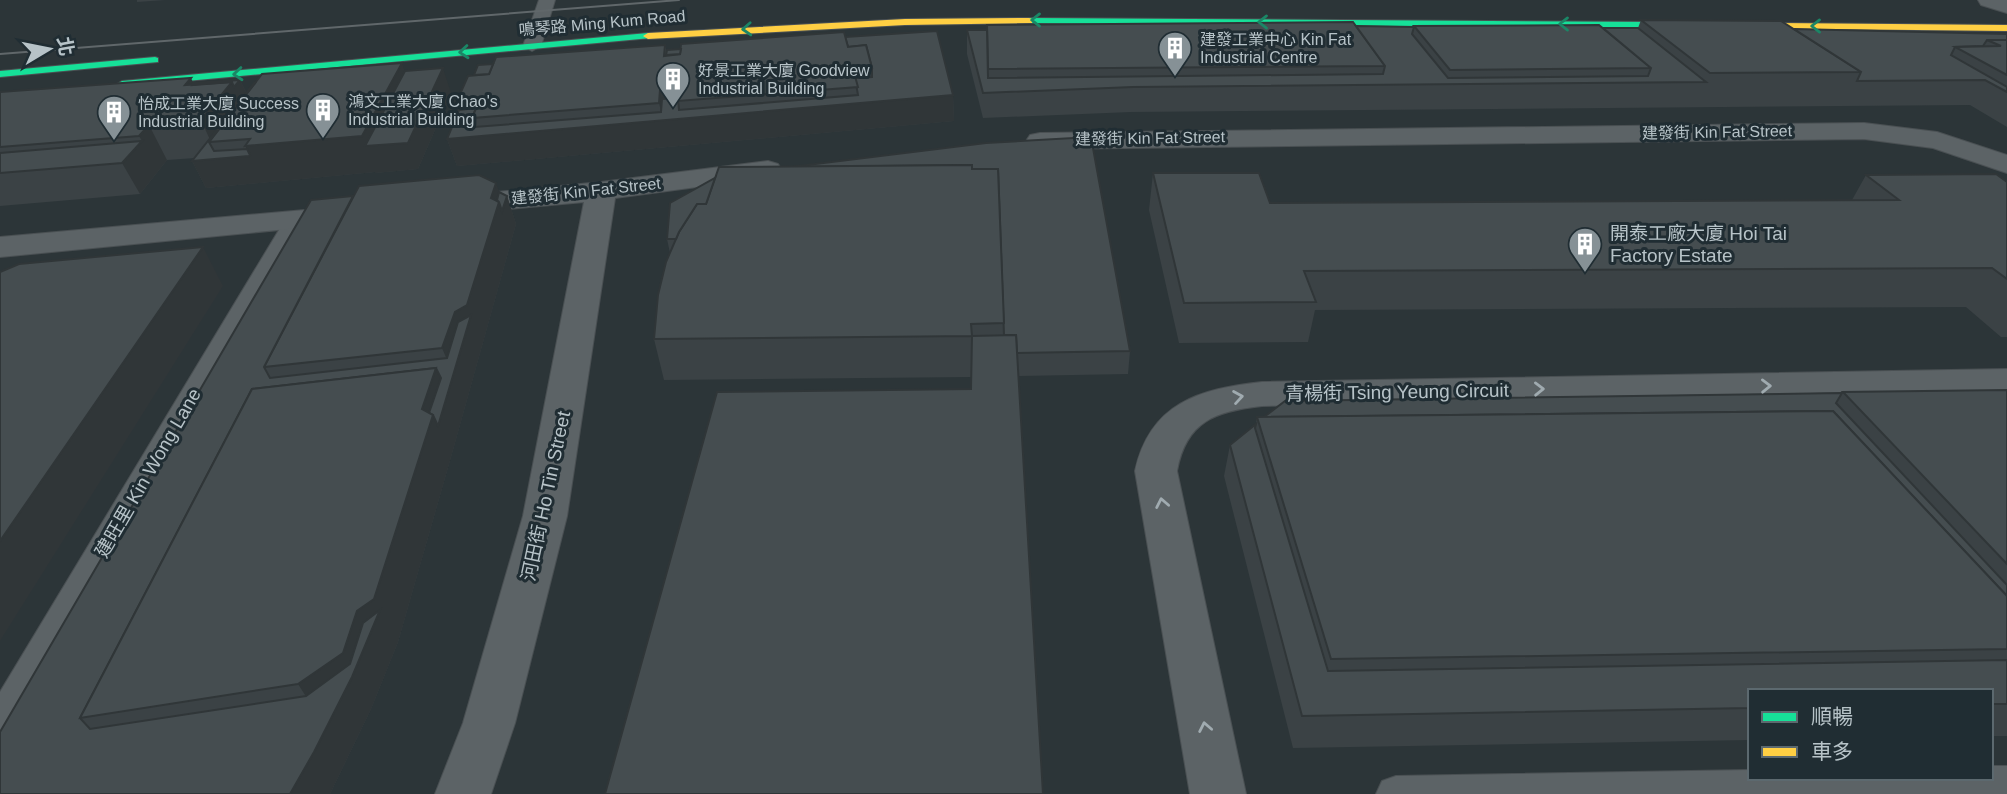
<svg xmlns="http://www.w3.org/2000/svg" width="2007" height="794" font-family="Helvetica,'Noto Sans TC',sans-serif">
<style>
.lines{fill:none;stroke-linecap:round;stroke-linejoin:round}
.lane-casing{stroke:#4a5053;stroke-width:2}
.street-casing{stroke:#4a5053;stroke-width:2}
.fast-casing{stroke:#4a5053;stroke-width:2}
.slow-casing{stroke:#4a5053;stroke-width:2}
.lane{fill:#5c6366;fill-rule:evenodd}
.street{fill:#5c6366;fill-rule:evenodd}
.fast{fill:#16e098;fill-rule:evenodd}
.slow{fill:#ffcf43;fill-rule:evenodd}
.tram{stroke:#60676a;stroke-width:2}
.wall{fill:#3b4245}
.shaded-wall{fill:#303638}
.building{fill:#454d50;stroke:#303638;stroke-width:2}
.oneway{stroke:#1b8666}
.oneway2{stroke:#a0abb0}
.labels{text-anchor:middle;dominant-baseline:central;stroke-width:6;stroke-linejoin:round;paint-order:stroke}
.far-street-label{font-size:16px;fill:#b7c3c8;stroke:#202d33}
.far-poi-label{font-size:16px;fill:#b7c3c8;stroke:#202d33;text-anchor:start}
.poi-label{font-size:19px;fill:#b7c3c8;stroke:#202d33;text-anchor:start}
.street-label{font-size:19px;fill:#b7c3c8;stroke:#202d33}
</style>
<rect width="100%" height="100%" fill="#2c3538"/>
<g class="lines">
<defs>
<g id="lane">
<path d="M 539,0 L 555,0 L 541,46 L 532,51 L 523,46 Z"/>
<path d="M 296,213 L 304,215 L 307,220 L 14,738 L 0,742 L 0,692 L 285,220 L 288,215 Z"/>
<path d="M 1991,766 L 2007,766 L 2007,794 L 1376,794 L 1382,781 L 1396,776 L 1750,770 L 1750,778 L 1991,778 Z"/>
</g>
<g id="street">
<path d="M 1978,0 L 2007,0 L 2007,13 L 1981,5 Z"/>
<path d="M 1864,123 L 1937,132 L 2007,155 L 2007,173 L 1933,148 L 1864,139 L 1040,149 L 1030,147 L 1026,141 L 1030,135 L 1040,133 Z"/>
<path d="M 768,161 L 778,164 L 782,170 L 778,176 L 615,198 L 567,516 L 515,723 L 491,794 L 435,794 L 463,723 L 523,516 L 584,202 L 455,214 L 444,211 L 440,205 L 444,199 L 455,196 L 601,182 Z"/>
<path d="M 350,206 L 361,208 L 365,215 L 361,222 L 0,257 L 0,237 Z"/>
<path d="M 2007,369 L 2007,393 L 1262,406 C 1216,411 1186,421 1177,471 L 1246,794 L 1190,794 L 1135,471 C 1150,403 1199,389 1262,382 Z"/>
</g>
<g id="fast">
<path d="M 1029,18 L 1657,22 L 1662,25 L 1657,28 L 1026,23 L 1026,19 Z"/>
<path d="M 648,33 L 651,34 L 651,38 L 122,87 L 117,84 L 122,81 Z"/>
<path d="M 155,57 L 158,58 L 158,62 L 0,77 L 0,71 Z"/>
</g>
<g id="slow">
<path d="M 1029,18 L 1032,19 L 1032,23 L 905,25 L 648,39 L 643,36 L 648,33 L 905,19 Z"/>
<path d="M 1657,22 L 2007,25 L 2007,31 L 1654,27 L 1652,25 Z"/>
</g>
</defs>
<use href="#lane" class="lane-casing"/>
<use href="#street" class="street-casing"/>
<use href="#fast" class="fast-casing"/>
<use href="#slow" class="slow-casing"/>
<use href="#lane" class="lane"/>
<use href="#street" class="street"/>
<use href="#fast" class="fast"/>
<use href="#slow" class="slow"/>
<path class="tram" d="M 0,54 L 679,0"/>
</g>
<g class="wall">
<path d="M 137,0 L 165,0 L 137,2 Z"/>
<path d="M 1641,20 L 1794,29 L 2007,34 L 2007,127 L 1970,105 L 1131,112 L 983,118 L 967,54 L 967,30 L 1356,26 L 1638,28 Z"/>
<path d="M 845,37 L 953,95 L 954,121 L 457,166 L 447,139 L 459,110 L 457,101 L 665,45 L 667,53 Z"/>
<path d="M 405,72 L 451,93 L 418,169 L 375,173 L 375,172 L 206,188 L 192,161 L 195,158 L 167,160 L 140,194 L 0,206 L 0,92 L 193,83 L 240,80 L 246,92 Z"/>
<path d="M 792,167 L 1130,351 L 1128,374 L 1019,376 L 971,389 L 971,377 L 664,380 L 654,339 L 670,253 L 667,239 Z"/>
<path d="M 1153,173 L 1270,203 L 1852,200 L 1866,175 L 2007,182 L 2007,337 L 2001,337 L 1966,307 L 1315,310 L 1308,342 L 1179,343 L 1149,210 Z"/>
<path d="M 500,192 L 507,196 L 516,224 L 451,457 L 398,642 L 371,709 L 330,794 L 0,794 L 311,200 Z"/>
<path d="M 2007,390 L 2007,736 L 1991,736 L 1991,691 L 1750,691 L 1750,740 L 1293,748 L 1224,476 L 1230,445 L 1256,424 L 1257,417 L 1264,417 L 1285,401 Z"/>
</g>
<g class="shaded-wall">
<path d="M 402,63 L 413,97 L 443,68 L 451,93 L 418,169 L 375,173 L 375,172 L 206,188 L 192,161 L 250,155 L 245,146 Z"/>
<path d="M 191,78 L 196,89 L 240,80 L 251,102 L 250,139 L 211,142 L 185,85 Z"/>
<path d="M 492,82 L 472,118 L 468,136 L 457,101 Z"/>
<path d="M 679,89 L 678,101 L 681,119 L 953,95 L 954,121 L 457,166 L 447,139 L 663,120 L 659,103 L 660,90 Z"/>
<path d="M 149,125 L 167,160 L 140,194 L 122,163 L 142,141 L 139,136 Z"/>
<path d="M 496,183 L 504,206 L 507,196 L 516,224 L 451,457 L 398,642 L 371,709 L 330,794 L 290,794 L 326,728 L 298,684 L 422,409 L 436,368 L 453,374 L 442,348 Z"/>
<path d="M 203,247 L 223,286 L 0,641 L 0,541 Z"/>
</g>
<g class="building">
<path d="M 1641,20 L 1781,21 L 1861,72 L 1710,73 Z"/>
<path d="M 1353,22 L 1385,66 L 988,69 L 987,25 Z"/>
<path d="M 1599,25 L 1651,68 L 1450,70 L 1414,26 Z"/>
<path d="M 1356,26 L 1414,27 L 1412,34 L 1448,78 L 1648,76 L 1651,68 L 1603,28 L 1638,28 L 1706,82 L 1133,87 L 983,93 L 967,30 L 987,30 L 988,78 L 1383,74 L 1385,66 Z"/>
<path d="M 1794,29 L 2007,34 L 2007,40 L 1987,40 L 1983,46 L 1955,47 L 1951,55 L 2007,87 L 2007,92 L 1985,80 L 1857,81 L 1861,72 Z"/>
<path d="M 937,31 L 953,95 L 447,139 L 459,110 L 476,108 L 472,118 L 475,127 L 661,112 L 662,99 L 678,98 L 679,110 L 858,95 L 855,78 L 872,77 L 872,68 L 866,45 L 848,47 L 845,37 Z"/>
<path d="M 844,32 L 848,47 L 866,45 L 872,68 L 853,69 L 858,87 L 678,101 L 679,89 L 660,90 L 659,103 L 472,118 L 480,99 L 457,101 L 468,76 L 489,74 L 496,57 L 665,45 L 664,56 L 680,54 L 681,44 Z"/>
<path d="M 1987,40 L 2007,40 L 2007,75 L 1955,47 L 2001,46 Z"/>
<path d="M 681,49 L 680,54 L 666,55 L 667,50 Z"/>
<path d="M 402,63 L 362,136 L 245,146 L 250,139 L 209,142 L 262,74 Z"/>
<path d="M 493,64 L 489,74 L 474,75 L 478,65 Z"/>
<path d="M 443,68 L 408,143 L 365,146 L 405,71 Z"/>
<path d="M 191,78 L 185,85 L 232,82 L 200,121 L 149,125 L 139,136 L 0,147 L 0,92 Z"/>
<path d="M 240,80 L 234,87 L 232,82 L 192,85 L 193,83 Z"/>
<path d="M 256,82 L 209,142 L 214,151 L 247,149 L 250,155 L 249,156 L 192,161 L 254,83 Z"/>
<path d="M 1091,137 L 1130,351 L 1017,353 L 1016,335 L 1004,335 L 998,169 L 972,169 L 972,165 L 791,167 L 986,143 Z"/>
<path d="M 142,141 L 122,163 L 0,173 L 0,153 Z"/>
<path d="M 972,165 L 972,169 L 998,169 L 1004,323 L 971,324 L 972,336 L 1016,335 L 1043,794 L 605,794 L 717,392 L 971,389 L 972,336 L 654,339 L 658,295 L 666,262 L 679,232 L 697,204 L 706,204 L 719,167 Z"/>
<path d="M 1153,173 L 1259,173 L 1270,203 L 1899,200 L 1866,175 L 1996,174 L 2007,182 L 2007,279 L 1992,268 L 1304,271 L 1316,302 L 1184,303 Z"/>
<path d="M 479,175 L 496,183 L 491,198 L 499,202 L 467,305 L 455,312 L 442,348 L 264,367 L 359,186 Z"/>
<path d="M 715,178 L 706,204 L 697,204 L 679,232 L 676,239 L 667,239 L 670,203 Z"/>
<path d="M 499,192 L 507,196 L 502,211 L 499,202 L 497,200 Z"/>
<path d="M 353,196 L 264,367 L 270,378 L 447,358 L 458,322 L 471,315 L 438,426 L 433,415 L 429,413 L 441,378 L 436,368 L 252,389 L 80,718 L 90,729 L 306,696 L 350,664 L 363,623 L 380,610 L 352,677 L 314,752 L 290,794 L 0,794 L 0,732 L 311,200 Z"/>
<path d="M 203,247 L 0,541 L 0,272 L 19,264 Z"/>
<path d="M 436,368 L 422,409 L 433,415 L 374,599 L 357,611 L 343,653 L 298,684 L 80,718 L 252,389 Z"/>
<path d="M 2007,390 L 2007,564 L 1843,392 Z"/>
<path d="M 1842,393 L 1836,403 L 2007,585 L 2007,596 L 1833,411 L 1264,417 L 1285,401 Z"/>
<path d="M 1833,411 L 2007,596 L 2007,649 L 1331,659 L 1257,417 Z"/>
<path d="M 1256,424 L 1255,428 L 1328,671 L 2007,660 L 2007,704 L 1991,704 L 1991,691 L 1750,691 L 1750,708 L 1302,716 L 1230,445 Z"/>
</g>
<defs><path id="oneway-chevron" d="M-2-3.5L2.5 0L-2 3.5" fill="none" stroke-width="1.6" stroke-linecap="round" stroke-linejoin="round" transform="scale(1.75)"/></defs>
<g class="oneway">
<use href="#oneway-chevron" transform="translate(1036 20) rotate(180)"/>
<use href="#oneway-chevron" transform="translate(1263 22) rotate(-180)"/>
<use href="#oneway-chevron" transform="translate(1564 24) rotate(-180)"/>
<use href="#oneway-chevron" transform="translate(1816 26) rotate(-180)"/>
<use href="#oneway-chevron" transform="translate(747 29) rotate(177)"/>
<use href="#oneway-chevron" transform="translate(464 52) rotate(175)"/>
<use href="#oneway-chevron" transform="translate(238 74) rotate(175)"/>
</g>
<g class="oneway2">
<use href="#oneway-chevron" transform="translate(1766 386) rotate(-1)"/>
<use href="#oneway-chevron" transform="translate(1539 389) rotate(-1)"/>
<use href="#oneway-chevron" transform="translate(1238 397) rotate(-9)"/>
<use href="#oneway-chevron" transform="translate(1162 503) rotate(-101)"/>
<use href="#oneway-chevron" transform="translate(1205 727) rotate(-101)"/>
</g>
<defs>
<symbol id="building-pin" viewBox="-11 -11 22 30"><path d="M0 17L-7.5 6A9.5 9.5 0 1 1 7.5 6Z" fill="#869196" stroke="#202d33"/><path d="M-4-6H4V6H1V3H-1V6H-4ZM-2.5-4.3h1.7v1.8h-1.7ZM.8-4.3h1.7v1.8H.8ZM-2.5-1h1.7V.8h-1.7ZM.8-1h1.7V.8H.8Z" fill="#fff"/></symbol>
</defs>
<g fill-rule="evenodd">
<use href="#building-pin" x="1156" y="29" width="38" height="52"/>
<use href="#building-pin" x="654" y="60" width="38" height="52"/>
<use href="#building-pin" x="304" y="91" width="38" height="52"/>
<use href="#building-pin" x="95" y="93" width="38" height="52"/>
<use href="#building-pin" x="1566" y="225" width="38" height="52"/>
</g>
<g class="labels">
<g class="far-street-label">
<text transform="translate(602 23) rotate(-5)">鳴琴路 Ming Kum Road</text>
<text transform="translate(1717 132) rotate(-1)">建發街 Kin Fat Street</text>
<text transform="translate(1150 138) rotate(-1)">建發街 Kin Fat Street</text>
<text transform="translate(586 191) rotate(-6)">建發街 Kin Fat Street</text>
</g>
<g class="far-poi-label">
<text x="1200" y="39">建發工業中心 Kin Fat<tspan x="1200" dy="18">Industrial Centre</tspan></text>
<text x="698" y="70">好景工業大廈 Goodview<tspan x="698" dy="18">Industrial Building</tspan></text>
<text x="348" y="101">鴻文工業大廈 Chao's<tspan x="348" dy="18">Industrial Building</tspan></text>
<text x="138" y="103">怡成工業大廈 Success<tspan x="138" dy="18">Industrial Building</tspan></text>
</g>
<g class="poi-label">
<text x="1610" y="233">開泰工廠大廈 Hoi Tai<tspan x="1610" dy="22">Factory Estate</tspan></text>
</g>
<g class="street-label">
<text transform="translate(1397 392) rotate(-1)">青楊街 Tsing Yeung Circuit</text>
<text transform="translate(148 473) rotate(-60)">建旺里 Kin Wong Lane</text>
<text transform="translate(546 496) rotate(-78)">河田街 Ho Tin Street</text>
</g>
</g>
<rect x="1748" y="689" width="245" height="91" fill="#202d33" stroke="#5c696f" stroke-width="2"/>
<rect x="1762" y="712" width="35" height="10" fill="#16e098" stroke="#5c696f" stroke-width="2"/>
<text x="1811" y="724" font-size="21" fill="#b7c3c8">順暢</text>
<rect x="1762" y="747" width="35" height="10" fill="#ffcf43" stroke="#5c696f" stroke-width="2"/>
<text x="1811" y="759" font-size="21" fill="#b7c3c8">車多</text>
<g transform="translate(49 49) rotate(80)" stroke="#202d33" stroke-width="5" paint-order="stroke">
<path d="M0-5L12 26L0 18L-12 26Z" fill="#b7c3c8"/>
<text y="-10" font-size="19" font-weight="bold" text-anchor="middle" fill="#b7c3c8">北</text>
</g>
</svg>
